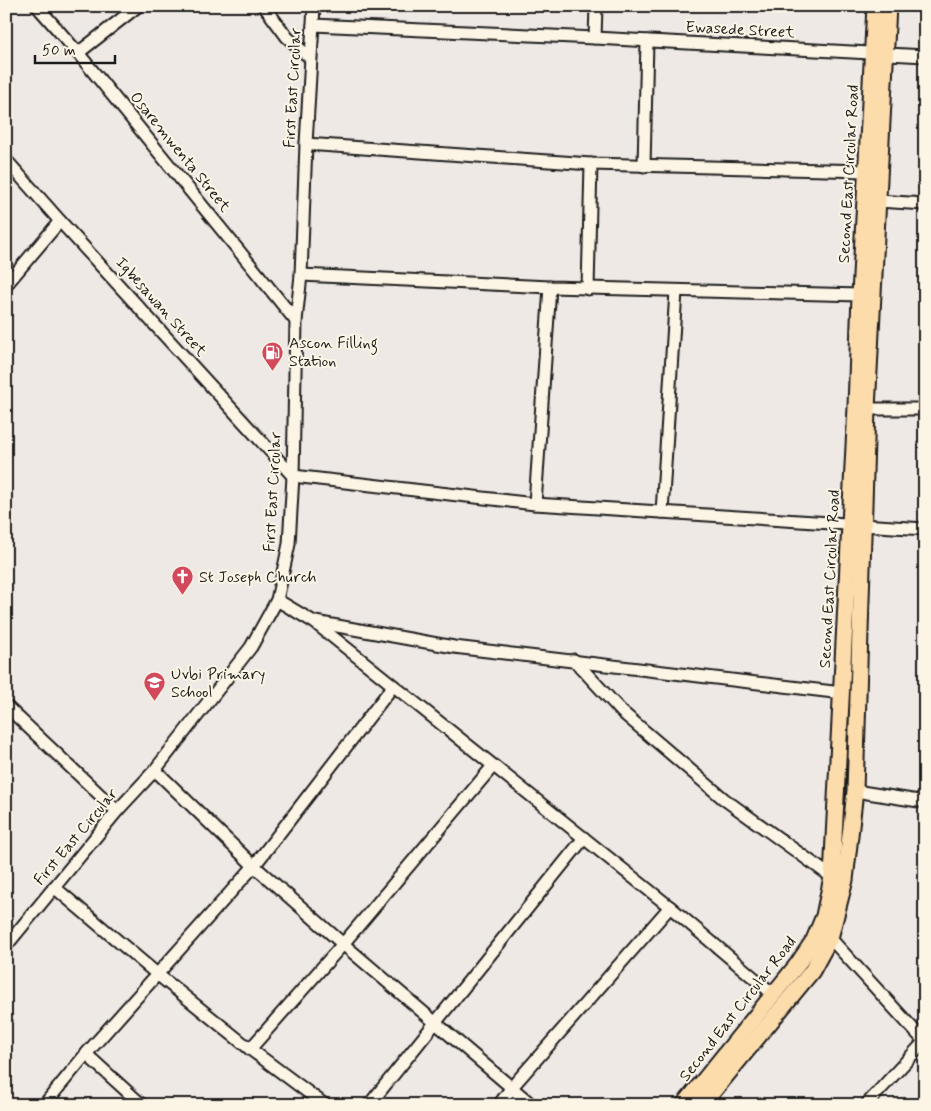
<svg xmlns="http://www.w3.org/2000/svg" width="931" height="1111" font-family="Mynerve,sans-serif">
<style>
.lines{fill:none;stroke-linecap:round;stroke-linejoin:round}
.minor-casing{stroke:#1c1c1c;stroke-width:15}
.major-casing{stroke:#1c1c1c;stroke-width:19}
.minor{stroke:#fcf5e5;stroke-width:11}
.major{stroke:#fddcac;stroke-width:15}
.labels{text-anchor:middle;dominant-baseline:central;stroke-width:4;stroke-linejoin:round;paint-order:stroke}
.street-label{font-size:16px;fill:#1c1c1c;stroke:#fcf5e5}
.poi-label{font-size:16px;fill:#1c1c1c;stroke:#fcf5e5;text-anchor:start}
</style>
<rect width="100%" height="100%" fill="#efe9e6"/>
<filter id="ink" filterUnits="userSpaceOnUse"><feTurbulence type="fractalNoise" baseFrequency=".02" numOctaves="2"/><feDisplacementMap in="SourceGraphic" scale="10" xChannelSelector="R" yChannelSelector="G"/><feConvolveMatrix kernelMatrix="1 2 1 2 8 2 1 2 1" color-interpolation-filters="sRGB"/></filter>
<g filter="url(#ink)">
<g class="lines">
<defs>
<g id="minor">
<path d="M 37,6 L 78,53 L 296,321"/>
<path d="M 264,6 L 287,37 L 310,58"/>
<path d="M 313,25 L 595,38 L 925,56"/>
<path d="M 595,38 L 596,6"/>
<path d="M 78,53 L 138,6"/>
<path d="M 306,144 L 591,164 L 866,171"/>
<path d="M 6,160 L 60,221 L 293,476 L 535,504 L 925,529"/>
<path d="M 644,166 L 647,41"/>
<path d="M 878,201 L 925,204"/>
<path d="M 301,275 L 550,287 L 860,295"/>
<path d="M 6,285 L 60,221"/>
<path d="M 588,289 L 591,164"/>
<path d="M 867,409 L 925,409"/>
<path d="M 535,504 L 550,287"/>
<path d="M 662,512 L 676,291"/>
<path d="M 277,600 L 314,622 L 670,907 L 773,994"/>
<path d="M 315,622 L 454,647 L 842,693"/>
<path d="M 574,660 L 622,712 L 724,799 L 832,877"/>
<path d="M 6,706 L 117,811"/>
<path d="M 155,770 L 254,866 L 343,944 L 532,1105"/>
<path d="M 855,791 L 925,802"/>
<path d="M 54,887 L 157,974 L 250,1049 L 325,1105"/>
<path d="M 830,938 L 925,1042"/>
<path d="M 6,946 L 117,811 L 155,770 L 251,647 L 277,600 L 289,544 L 293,476 L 296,321 L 301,275 L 306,144 L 314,6"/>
<path d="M 250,1049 L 343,944 L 493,766"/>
<path d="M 86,1054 L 142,1105"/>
<path d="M 44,1105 L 86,1054 L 254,866 L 393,686"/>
<path d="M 369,1105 L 584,838"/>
<path d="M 499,1105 L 512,1087 L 670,907"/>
<path d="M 866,1105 L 924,1042"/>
</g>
<g id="major">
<path d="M 684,1105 L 797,965 L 814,940 L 824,916 L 832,877 L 856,407 L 860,295 L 875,6"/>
<path d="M 702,1105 L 812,971 L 830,938 L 845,880 L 855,791 L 867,409 L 888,6"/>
</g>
</defs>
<use href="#minor" class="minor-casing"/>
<use href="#major" class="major-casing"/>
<use href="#minor" class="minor"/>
<use href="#major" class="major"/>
</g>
</g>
<defs>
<symbol id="fuel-pin" viewBox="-11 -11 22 30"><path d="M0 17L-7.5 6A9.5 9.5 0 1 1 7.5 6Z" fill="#d1495b" stroke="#fcf5e5"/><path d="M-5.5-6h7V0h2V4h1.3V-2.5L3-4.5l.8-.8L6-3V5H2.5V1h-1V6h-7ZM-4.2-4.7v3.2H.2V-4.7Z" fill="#fff"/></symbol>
<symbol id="church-pin" viewBox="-11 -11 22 30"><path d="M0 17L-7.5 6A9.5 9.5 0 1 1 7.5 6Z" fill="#d1495b" stroke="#fcf5e5"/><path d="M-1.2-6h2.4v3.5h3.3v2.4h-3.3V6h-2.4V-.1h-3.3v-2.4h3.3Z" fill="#fff"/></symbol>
<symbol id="school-pin" viewBox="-11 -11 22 30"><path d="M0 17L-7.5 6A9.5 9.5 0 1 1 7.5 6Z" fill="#d1495b" stroke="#fcf5e5"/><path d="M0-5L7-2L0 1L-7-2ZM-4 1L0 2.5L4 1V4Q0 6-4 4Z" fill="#fff"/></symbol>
</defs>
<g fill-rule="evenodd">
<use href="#fuel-pin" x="260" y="340" width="25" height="34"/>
<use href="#church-pin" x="170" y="564" width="25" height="34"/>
<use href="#school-pin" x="142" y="670" width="25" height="34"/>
</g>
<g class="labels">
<g class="street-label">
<text transform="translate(740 30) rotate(3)">Ewasede Street</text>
<text transform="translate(293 88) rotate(-87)">First East Circular</text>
<text transform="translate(180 152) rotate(51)">Osaremwenta Street</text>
<text transform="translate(849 174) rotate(-87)">Second East Circular Road</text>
<text transform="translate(161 307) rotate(48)">Igbesawan Street</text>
<text transform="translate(273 492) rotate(-87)">First East Circular</text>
<text transform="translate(830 579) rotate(-87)">Second East Circular Road</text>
<text transform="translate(76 837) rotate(-50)">First East Circular</text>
<text transform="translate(738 1009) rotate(-52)">Second East Circular Road</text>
</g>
<g class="poi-label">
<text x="289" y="343">Ascon Filling<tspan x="289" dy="18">Station</tspan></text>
<text x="199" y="577">St Joseph Church</text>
<text x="171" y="674">Uvbi Primary<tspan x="171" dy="18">School</tspan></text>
</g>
</g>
<rect width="931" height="1111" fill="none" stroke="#fcf5e5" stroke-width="25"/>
<rect x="12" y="12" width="906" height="1086" fill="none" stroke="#1c1c1c" stroke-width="2" filter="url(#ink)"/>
<path d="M35 55v8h80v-8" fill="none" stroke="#1c1c1c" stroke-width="2.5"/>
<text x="42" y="55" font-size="15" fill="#1c1c1c" stroke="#fcf5e5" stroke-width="4" paint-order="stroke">50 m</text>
</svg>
